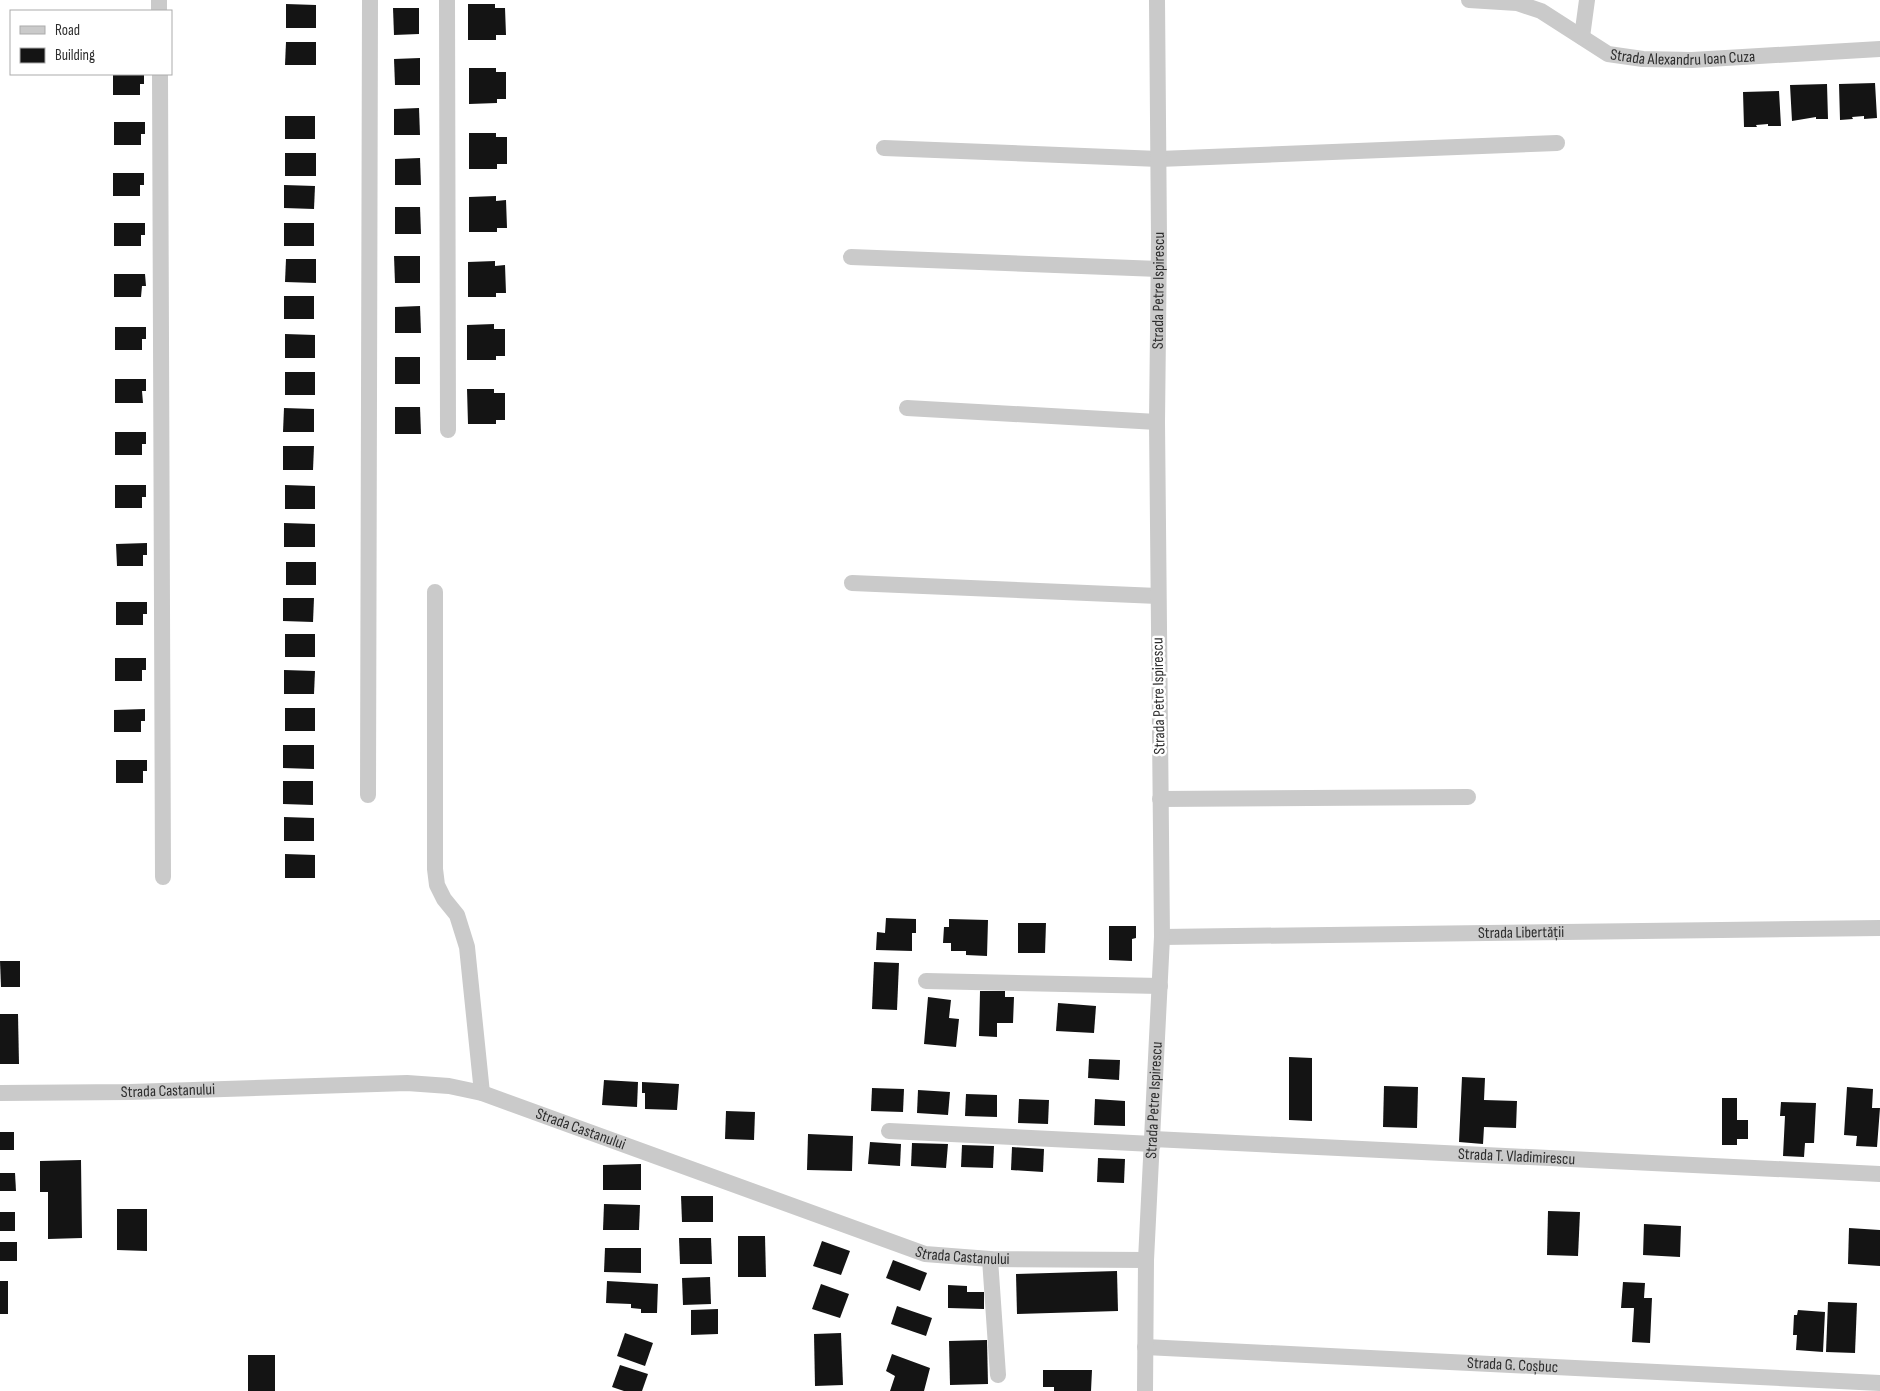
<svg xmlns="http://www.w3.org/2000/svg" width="1880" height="1391" font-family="'Sofia Sans Condensed',sans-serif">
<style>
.building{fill:#141414}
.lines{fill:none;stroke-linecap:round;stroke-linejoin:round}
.minor{stroke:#cacaca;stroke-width:16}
.labels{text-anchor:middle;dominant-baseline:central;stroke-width:5;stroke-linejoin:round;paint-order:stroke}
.street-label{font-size:16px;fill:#2d2d2d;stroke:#fff}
</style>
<rect width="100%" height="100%" fill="#fff"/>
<g class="building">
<path d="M 286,4 L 316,5 L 316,28 L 286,28 Z"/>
<path d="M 468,4 L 495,4 L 495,8 L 505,8 L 506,35 L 496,35 L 496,40 L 468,40 Z"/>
<path d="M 393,8 L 419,8 L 419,34 L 394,35 Z"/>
<path d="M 286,42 L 316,42 L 316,65 L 285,65 Z"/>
<path d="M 420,58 L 420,85 L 395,85 L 394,59 Z"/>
<path d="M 469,68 L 496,68 L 496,72 L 506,72 L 506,99 L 497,99 L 497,103 L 469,104 Z"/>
<path d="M 113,74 L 144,74 L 144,84 L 140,84 L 140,95 L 113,95 Z"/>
<path d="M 1875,83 L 1877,118 L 1864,119 L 1864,116 L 1852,117 L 1853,119 L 1840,120 L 1839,84 Z"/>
<path d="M 1827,84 L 1828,119 L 1816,119 L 1816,117 L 1792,121 L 1790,85 Z"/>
<path d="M 1779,91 L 1781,126 L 1768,126 L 1768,124 L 1756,125 L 1757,127 L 1744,127 L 1743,92 Z"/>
<path d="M 419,108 L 420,135 L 394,135 L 394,109 Z"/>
<rect x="285" y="116" width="30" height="23"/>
<path d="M 114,122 L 145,122 L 145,134 L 141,134 L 141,145 L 114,145 Z"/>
<path d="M 469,133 L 496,133 L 496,137 L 507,137 L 507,164 L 497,164 L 497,169 L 469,169 Z"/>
<rect x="285" y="153" width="31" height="23"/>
<path d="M 420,158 L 421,185 L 395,185 L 395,159 Z"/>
<path d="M 113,173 L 144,173 L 144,185 L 140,185 L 140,196 L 113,196 Z"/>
<path d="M 284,185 L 315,186 L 314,209 L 284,208 Z"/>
<path d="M 496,196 L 496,201 L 506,200 L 507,228 L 497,228 L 497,232 L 469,232 L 469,197 Z"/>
<path d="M 395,207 L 420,207 L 421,234 L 395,234 Z"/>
<path d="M 114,223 L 145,223 L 145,235 L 141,235 L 141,246 L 114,246 Z"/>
<rect x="284" y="223" width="30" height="23"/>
<path d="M 394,256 L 420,256 L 420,283 L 395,283 Z"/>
<path d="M 286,259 L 316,259 L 316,283 L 285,282 Z"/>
<path d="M 495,261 L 495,266 L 505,265 L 506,293 L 496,293 L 496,297 L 468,297 L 468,262 Z"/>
<path d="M 114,274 L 145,274 L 146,286 L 142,286 L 141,297 L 114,297 Z"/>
<rect x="284" y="296" width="30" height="23"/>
<path d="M 420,306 L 421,333 L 395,333 L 395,307 Z"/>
<path d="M 494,324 L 494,329 L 505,329 L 505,356 L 496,356 L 496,360 L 467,360 L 467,325 Z"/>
<path d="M 115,327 L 146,327 L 146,339 L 142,339 L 142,350 L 115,350 Z"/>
<path d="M 285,334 L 315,335 L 315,358 L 285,358 Z"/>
<rect x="395" y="357" width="25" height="27"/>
<rect x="285" y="372" width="30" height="23"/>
<path d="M 115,379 L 146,379 L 146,391 L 142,391 L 143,403 L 115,403 Z"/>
<path d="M 467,389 L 494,389 L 494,393 L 505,393 L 505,420 L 496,420 L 496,424 L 468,424 Z"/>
<path d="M 395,407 L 420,407 L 421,434 L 395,434 Z"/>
<path d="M 284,408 L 314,409 L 314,432 L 283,432 Z"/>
<path d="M 115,432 L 146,432 L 146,444 L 142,444 L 142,455 L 115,455 Z"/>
<path d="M 283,446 L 314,446 L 313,470 L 283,470 Z"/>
<path d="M 115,485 L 146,485 L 146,497 L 142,497 L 142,508 L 115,508 Z"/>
<path d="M 285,485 L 315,486 L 315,509 L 285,509 Z"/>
<path d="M 284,523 L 315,524 L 315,547 L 284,547 Z"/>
<path d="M 147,543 L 147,555 L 143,555 L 143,566 L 117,566 L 116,544 Z"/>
<rect x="286" y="562" width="30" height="23"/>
<path d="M 283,598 L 314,598 L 313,622 L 283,621 Z"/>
<path d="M 116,602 L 147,602 L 147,614 L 143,614 L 143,625 L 116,625 Z"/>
<rect x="285" y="634" width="30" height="23"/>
<path d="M 115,658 L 146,658 L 146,670 L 142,670 L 142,681 L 115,681 Z"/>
<path d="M 284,670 L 315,671 L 314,694 L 284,694 Z"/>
<rect x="285" y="708" width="30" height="23"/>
<path d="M 145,709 L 145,721 L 141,721 L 141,732 L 114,732 L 114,710 Z"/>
<path d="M 283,745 L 314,745 L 314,769 L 283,768 Z"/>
<path d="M 116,760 L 147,760 L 147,771 L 143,771 L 143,783 L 116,783 Z"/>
<path d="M 283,781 L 313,781 L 313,805 L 283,804 Z"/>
<path d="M 284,817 L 314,818 L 314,841 L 284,841 Z"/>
<path d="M 285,854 L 315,855 L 315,878 L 285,878 Z"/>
<path d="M 886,918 L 916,919 L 916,933 L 912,933 L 912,951 L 876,950 L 877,932 L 885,933 Z"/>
<path d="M 949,919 L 988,920 L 987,956 L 966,955 L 966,951 L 951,951 L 951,943 L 943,943 L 944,927 L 949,927 Z"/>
<path d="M 1018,923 L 1046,923 L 1045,953 L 1018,953 Z"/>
<path d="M 1109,926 L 1136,926 L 1136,938 L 1132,939 L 1132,961 L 1109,960 Z"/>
<path d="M 0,961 L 20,961 L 20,987 L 1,987 Z"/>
<path d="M 874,962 L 899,963 L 897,1010 L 872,1009 Z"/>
<path d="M 980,991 L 1005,991 L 1005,997 L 1014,997 L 1013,1023 L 997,1023 L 997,1037 L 979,1036 Z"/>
<path d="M 928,997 L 951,1000 L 949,1018 L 959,1019 L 956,1047 L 924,1044 Z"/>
<path d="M 1058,1003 L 1096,1006 L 1094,1033 L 1056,1031 Z"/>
<path d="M 0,1014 L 18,1014 L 19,1064 L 0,1064 Z"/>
<path d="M 1289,1057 L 1312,1058 L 1312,1121 L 1289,1120 Z"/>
<path d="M 1089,1059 L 1120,1060 L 1119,1080 L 1088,1078 Z"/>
<path d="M 1462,1077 L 1485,1078 L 1484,1100 L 1517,1101 L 1516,1128 L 1484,1127 L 1483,1144 L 1459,1142 Z"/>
<path d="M 604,1080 L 638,1082 L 637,1107 L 602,1105 Z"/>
<path d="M 642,1082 L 679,1084 L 677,1110 L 645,1109 L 645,1093 L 642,1093 Z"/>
<path d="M 1384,1086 L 1418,1087 L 1417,1128 L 1383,1127 Z"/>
<path d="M 1847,1087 L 1873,1089 L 1872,1108 L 1880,1108 L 1877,1147 L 1856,1146 L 1857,1136 L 1844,1135 Z"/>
<path d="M 872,1088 L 904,1089 L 903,1112 L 871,1111 Z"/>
<path d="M 918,1090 L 950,1092 L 948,1115 L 917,1113 Z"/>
<path d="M 966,1094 L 997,1095 L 997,1117 L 965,1116 Z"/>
<path d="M 1722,1098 L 1737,1098 L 1737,1120 L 1748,1120 L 1748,1139 L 1737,1139 L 1737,1145 L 1722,1145 Z"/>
<path d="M 1019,1099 L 1049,1100 L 1048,1124 L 1018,1123 Z"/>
<path d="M 1095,1099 L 1125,1101 L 1125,1126 L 1094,1125 Z"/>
<path d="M 1781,1102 L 1816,1103 L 1814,1143 L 1805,1143 L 1804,1157 L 1783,1156 L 1785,1116 L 1780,1116 Z"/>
<path d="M 726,1111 L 755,1112 L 754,1140 L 725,1139 Z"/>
<rect x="0" y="1132" width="14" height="18"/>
<path d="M 808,1134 L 853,1136 L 852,1171 L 807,1170 Z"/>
<path d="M 870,1142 L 901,1144 L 900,1166 L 868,1164 Z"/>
<path d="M 912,1143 L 948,1144 L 946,1168 L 911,1166 Z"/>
<path d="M 962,1145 L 994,1146 L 993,1168 L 961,1167 Z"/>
<path d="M 1012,1147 L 1044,1149 L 1043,1172 L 1011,1170 Z"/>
<path d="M 1098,1158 L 1125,1159 L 1124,1183 L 1097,1182 Z"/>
<path d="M 81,1160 L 82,1238 L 48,1239 L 48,1192 L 40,1192 L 40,1161 Z"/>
<path d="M 641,1164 L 641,1190 L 603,1190 L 603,1165 Z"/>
<path d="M 0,1173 L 15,1173 L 16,1191 L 0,1191 Z"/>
<path d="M 681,1196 L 713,1196 L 713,1222 L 682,1222 Z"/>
<path d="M 604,1204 L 640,1205 L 639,1230 L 603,1230 Z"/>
<path d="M 117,1209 L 147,1209 L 147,1251 L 117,1250 Z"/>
<path d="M 1548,1211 L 1580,1212 L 1578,1256 L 1547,1255 Z"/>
<rect x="0" y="1212" width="15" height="19"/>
<path d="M 1644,1224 L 1681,1226 L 1680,1257 L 1643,1255 Z"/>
<path d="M 1849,1228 L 1880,1230 L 1880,1266 L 1848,1264 Z"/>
<path d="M 738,1236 L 765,1236 L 766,1277 L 738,1277 Z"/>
<path d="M 679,1238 L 711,1238 L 712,1264 L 680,1264 Z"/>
<path d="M 822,1241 L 850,1251 L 841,1275 L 813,1266 Z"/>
<rect x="0" y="1242" width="17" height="19"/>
<path d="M 605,1248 L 641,1248 L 641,1273 L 604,1272 Z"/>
<path d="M 893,1260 L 927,1273 L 920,1291 L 886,1278 Z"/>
<path d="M 1117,1271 L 1118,1311 L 1017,1314 L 1016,1274 Z"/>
<path d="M 710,1277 L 711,1304 L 683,1305 L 682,1278 Z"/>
<rect x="0" y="1281" width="8" height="33"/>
<path d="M 607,1281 L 658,1284 L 657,1313 L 641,1313 L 641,1309 L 631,1308 L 631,1304 L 606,1303 Z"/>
<path d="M 1623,1282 L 1645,1283 L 1644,1298 L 1652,1298 L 1650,1343 L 1632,1342 L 1634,1308 L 1621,1308 Z"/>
<path d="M 821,1284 L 849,1294 L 840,1318 L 812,1309 Z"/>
<path d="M 948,1285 L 967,1286 L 967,1292 L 984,1292 L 984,1309 L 948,1308 Z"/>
<path d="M 1828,1302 L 1857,1303 L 1855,1353 L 1826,1352 Z"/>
<path d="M 897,1306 L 932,1318 L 926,1336 L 891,1324 Z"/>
<path d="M 718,1309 L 718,1334 L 691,1335 L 691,1310 Z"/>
<path d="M 1798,1310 L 1825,1312 L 1823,1352 L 1796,1350 L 1797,1335 L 1793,1335 L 1794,1315 L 1797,1315 Z"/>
<path d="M 625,1333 L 653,1343 L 645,1366 L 617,1356 Z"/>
<path d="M 841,1333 L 843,1385 L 815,1386 L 814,1334 Z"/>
<path d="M 987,1340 L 988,1384 L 950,1385 L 949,1341 Z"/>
<path d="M 892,1354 L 930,1368 L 924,1391 L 890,1391 L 895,1376 L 886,1371 Z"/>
<rect x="248" y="1355" width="27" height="36"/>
<path d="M 620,1365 L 648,1374 L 642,1391 L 624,1391 L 612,1387 Z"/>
<path d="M 1043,1370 L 1092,1370 L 1091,1391 L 1054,1391 L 1054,1387 L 1043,1387 Z"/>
</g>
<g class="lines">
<g class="minor">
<path d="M 159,0 L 159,11"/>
<path d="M 447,0 L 448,430"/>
<path id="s1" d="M 1469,0 L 1517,3 L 1541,11 L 1608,54 L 1643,59 L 1692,60 L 1880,49"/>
<path d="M 1582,37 L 1587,0"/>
<path d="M 160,74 L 163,877"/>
<path d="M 884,148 L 1159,159 L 1557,143"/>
<path d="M 851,257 L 1159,269"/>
<path d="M 907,408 L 1157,422"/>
<path d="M 852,583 L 1158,596"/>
<path d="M 435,592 L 435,869 L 437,885 L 444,899 L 457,915 L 467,947 L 482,1093"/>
<path d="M 368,795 L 370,0"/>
<path d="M 1160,799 L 1468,797"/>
<path id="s2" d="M 1162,937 L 1880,928"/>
<path d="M 926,981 L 1160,986"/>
<path id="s3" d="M 0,1093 L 130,1092 L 407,1083 L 449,1086 L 482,1093 L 925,1254 L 990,1259 L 1146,1260"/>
<path d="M 889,1131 L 1153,1144"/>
<path id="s4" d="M 1153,1139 L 1880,1174"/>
<path d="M 990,1259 L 998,1375"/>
<path id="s5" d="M 1145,1347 L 1880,1383"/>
<path id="s6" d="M 1145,1391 L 1146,1260 L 1162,937 L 1157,422 L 1159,238 L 1157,0"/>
</g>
</g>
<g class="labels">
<g class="street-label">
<text stroke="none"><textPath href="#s1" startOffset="228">Strada Alexandru Ioan Cuza</textPath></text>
<text stroke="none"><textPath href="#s6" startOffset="1101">Strada Petre Ispirescu</textPath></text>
<text transform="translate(1159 696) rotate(-91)">Strada Petre Ispirescu</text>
<text stroke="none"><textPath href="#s2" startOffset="359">Strada Libertății</textPath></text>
<text stroke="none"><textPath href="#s3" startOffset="168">Strada Castanului</textPath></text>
<text stroke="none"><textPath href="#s6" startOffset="291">Strada Petre Ispirescu</textPath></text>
<text stroke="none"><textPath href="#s3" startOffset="588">Strada Castanului</textPath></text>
<text stroke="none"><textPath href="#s4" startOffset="364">Strada T. Vladimirescu</textPath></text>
<text stroke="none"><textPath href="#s3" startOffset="992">Strada Castanului</textPath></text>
<text stroke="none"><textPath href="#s5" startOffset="368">Strada G. Coșbuc</textPath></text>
</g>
</g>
<rect x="10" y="10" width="162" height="65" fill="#ffffff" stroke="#ababab"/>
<rect x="20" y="26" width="25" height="8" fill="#cacaca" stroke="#ababab"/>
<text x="55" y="35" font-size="15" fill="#2d2d2d">Road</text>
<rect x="20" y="48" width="25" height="15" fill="#141414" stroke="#ababab"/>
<text x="55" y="60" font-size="15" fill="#2d2d2d">Building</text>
</svg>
